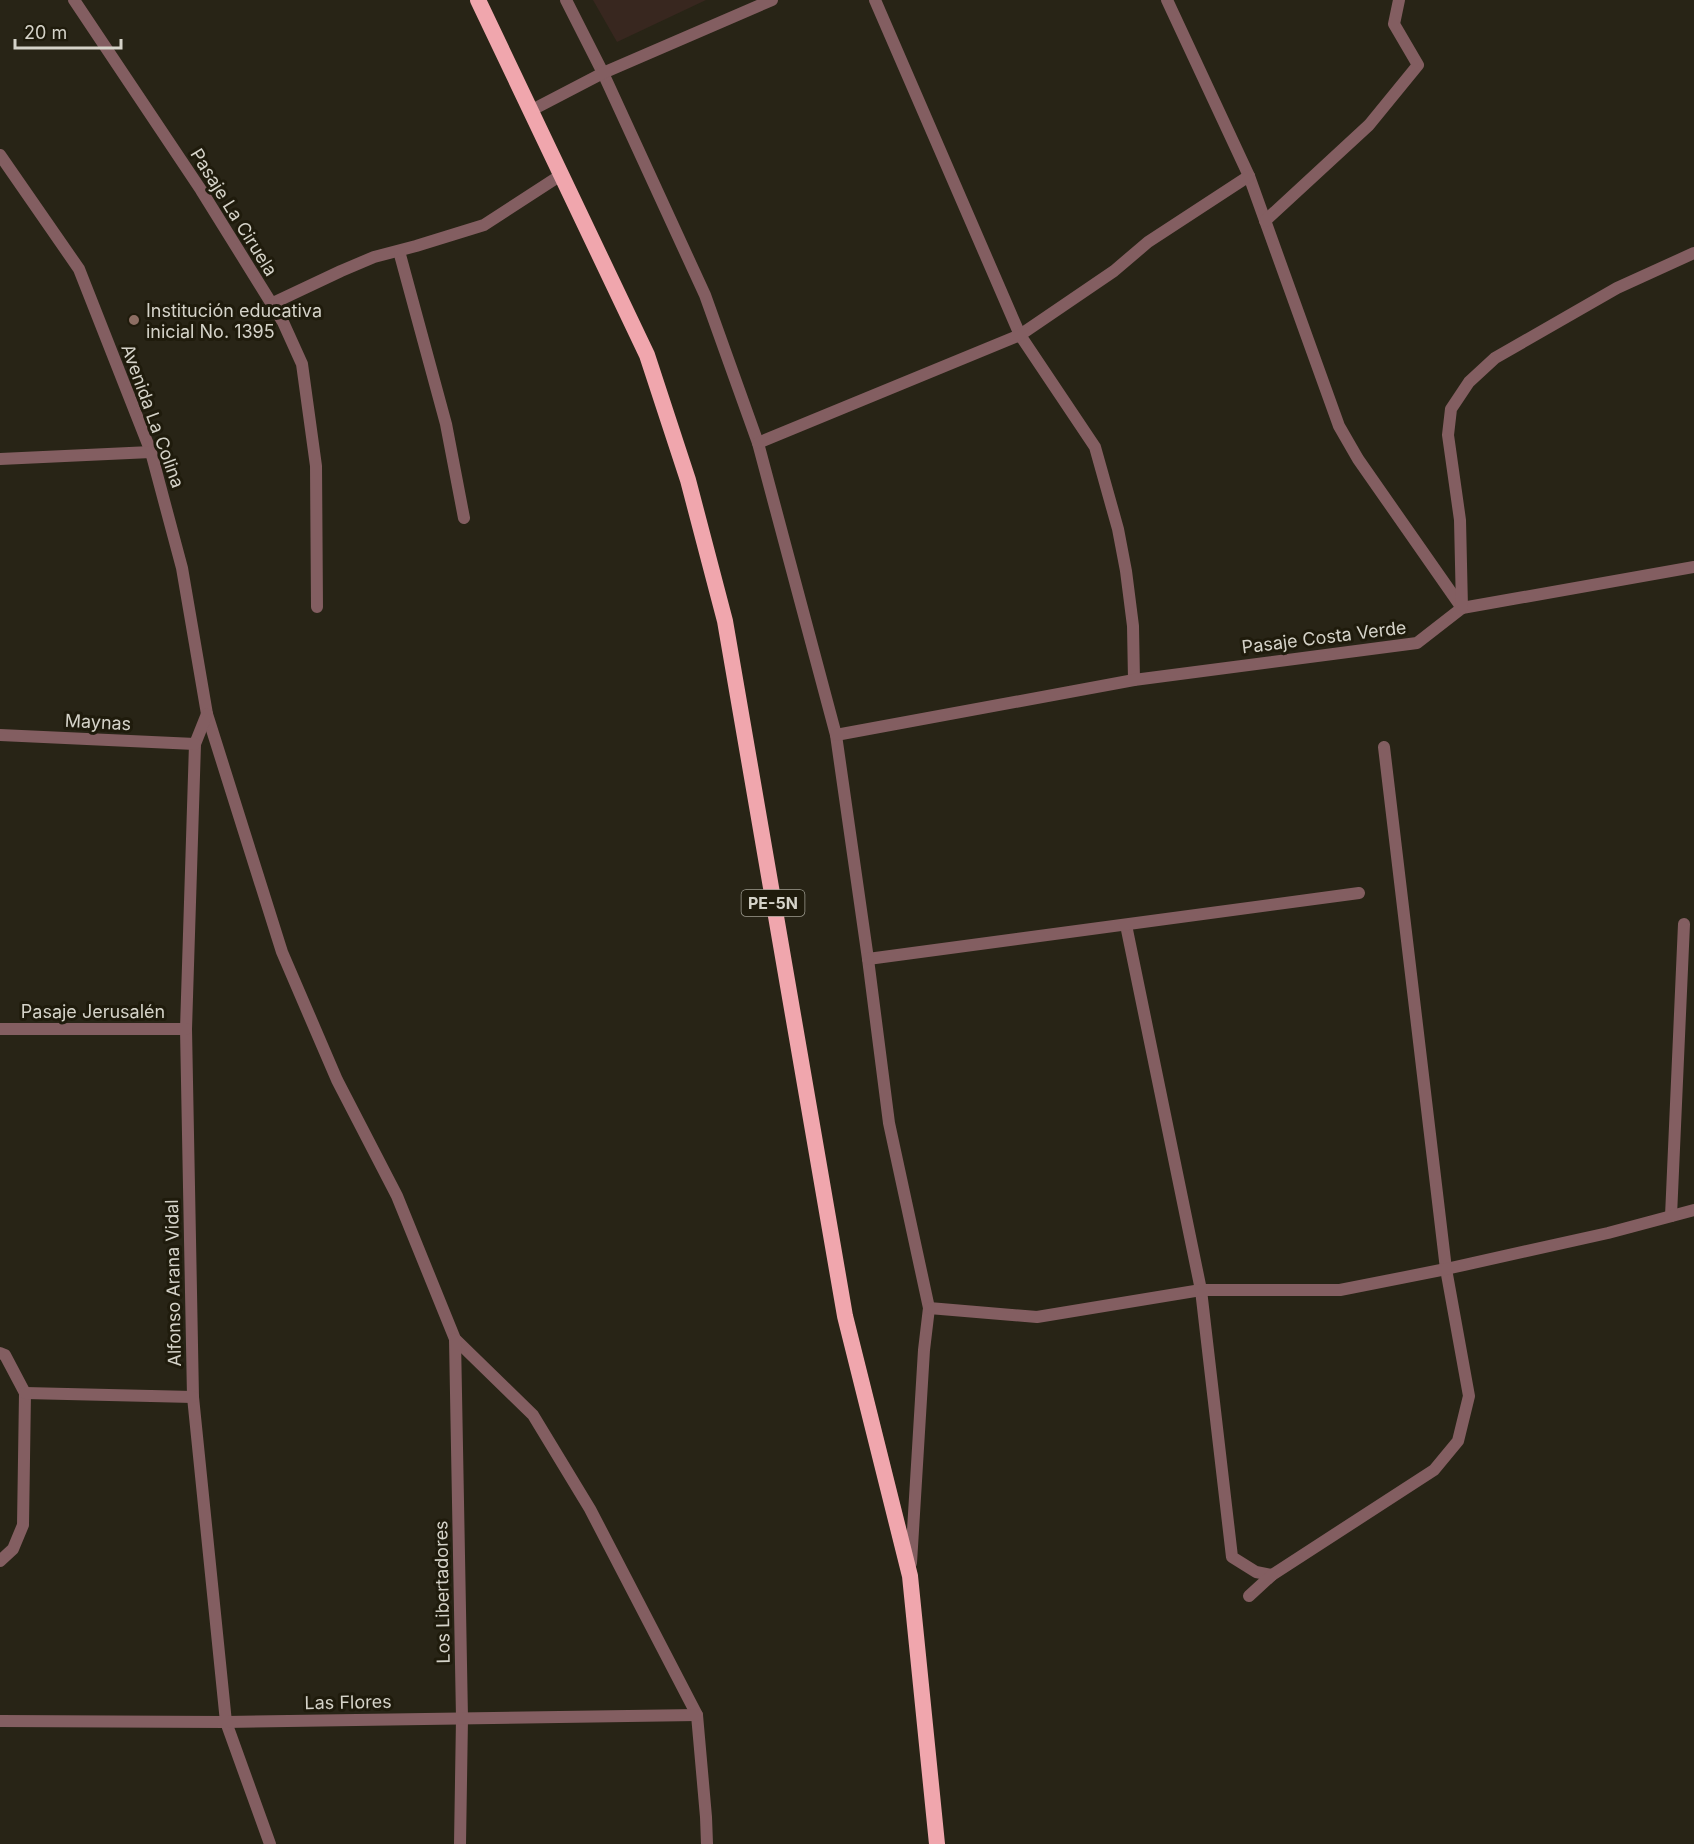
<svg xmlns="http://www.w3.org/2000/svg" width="1694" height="1844" font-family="Inter,sans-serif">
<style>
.education{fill:#38271f}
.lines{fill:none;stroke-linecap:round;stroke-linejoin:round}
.service{stroke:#835e61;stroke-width:12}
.minor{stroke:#835e61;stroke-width:12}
.trunk{stroke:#f0a6ad;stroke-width:16}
.education-dot{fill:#8d6e63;stroke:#1f1b0c;stroke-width:2}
.labels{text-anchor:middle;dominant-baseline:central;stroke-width:6;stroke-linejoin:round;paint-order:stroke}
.shield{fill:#1f1b0c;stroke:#9e9c90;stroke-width:1.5}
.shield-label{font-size:16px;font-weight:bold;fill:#d5d3c9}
.street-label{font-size:18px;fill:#d5d3c9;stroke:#1f1b0c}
.poi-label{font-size:18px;fill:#d5d3c9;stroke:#1f1b0c;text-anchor:start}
</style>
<rect width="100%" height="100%" fill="#282416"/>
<path class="education" d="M 593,0 L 706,0 L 617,42 Z"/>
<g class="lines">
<g class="service">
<path d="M 1671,1216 L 1684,924"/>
<path d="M 1201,1290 L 1232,1557 L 1256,1572 L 1272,1575"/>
<path d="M 1249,1596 L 1272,1575 L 1434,1470 L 1458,1441 L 1469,1396 L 1446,1269"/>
</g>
<g class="minor">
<path d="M 74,0 L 201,190 L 283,322 L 302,364 L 316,466 L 317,607"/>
<path d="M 566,0 L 603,73 L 705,295 L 758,443 L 836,735 L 868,959 L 889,1123 L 929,1308 L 924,1350 L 911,1563"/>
<path d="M 875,0 L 1020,335 L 1095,447 L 1118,529 L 1126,571 L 1133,626 L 1134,680"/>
<path d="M 1167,0 L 1249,176 L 1339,426 L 1358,459 L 1462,608 L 1694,567"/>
<path d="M 530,111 L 603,73 L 772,0"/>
<path d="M 0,155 L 79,269 L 151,452 L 182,568 L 207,714 L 282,952 L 337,1080 L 397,1196 L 455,1339 L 533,1415 L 590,1509 L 697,1715 L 706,1817 L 707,1844"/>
<path d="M 1265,221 L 1369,125 L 1418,65 L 1394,24 L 1399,0"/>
<path d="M 399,251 L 446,424 L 464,518"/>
<path d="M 271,304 L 341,271 L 374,257 L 416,246 L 484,225 L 561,175"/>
<path d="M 758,443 L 1020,335 L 1114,271 L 1148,242 L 1249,176"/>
<path d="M 0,459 L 151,452"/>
<path d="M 207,714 L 195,744 L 186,1029 L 193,1397 L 226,1722 L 270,1844"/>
<path d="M 0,735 L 195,744"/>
<path d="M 836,735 L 1134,680 L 1417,643 L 1462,608 L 1460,520 L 1448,435 L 1451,409 L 1469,382 L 1495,358 L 1617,288 L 1694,253"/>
<path d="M 1384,747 L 1446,1269"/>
<path d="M 1126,925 L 1201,1290"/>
<path d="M 868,959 L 1359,893"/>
<path d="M 0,1029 L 186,1029"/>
<path d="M 929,1308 L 1037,1317 L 1201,1290 L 1340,1290 L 1446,1269 L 1608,1233 L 1694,1210"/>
<path d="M 455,1339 L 462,1718 L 460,1844"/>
<path d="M 0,1353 L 5,1355 L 25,1393 L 23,1525 L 13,1549 L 0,1561"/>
<path d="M 25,1393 L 193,1397"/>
<path d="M 0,1721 L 226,1722 L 697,1715"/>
</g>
<path class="trunk" d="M 478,0 L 647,355 L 688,480 L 725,621 L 845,1316 L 910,1576 L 937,1844"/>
</g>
<circle class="education-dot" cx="134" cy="320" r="6"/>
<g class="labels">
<rect class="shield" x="741.5" y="890" width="63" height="26" rx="4.5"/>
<g class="shield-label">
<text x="773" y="903">PE-5N</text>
</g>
<g class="street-label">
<text transform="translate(234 212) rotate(58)">Pasaje La Ciruela</text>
<text transform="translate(153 416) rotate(70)">Avenida La Colina</text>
<text transform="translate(1324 637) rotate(-7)">Pasaje Costa Verde</text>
<text transform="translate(98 722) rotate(3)">Maynas</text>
<text x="93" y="1011">Pasaje Jerusalén</text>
<text transform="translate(173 1283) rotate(-91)">Alfonso Arana Vidal</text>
<text transform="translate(442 1592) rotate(-91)">Los Libertadores</text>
<text transform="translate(348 1702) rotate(-1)">Las Flores</text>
</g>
<g class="poi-label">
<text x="146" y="310">Institución educativa<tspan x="146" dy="21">inicial No. 1395</tspan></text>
</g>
</g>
<path d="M15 39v9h106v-9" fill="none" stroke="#d5d3c9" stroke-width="3"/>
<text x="24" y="39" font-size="18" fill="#d5d3c9" stroke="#1f1b0c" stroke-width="4.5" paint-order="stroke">20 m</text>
</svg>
